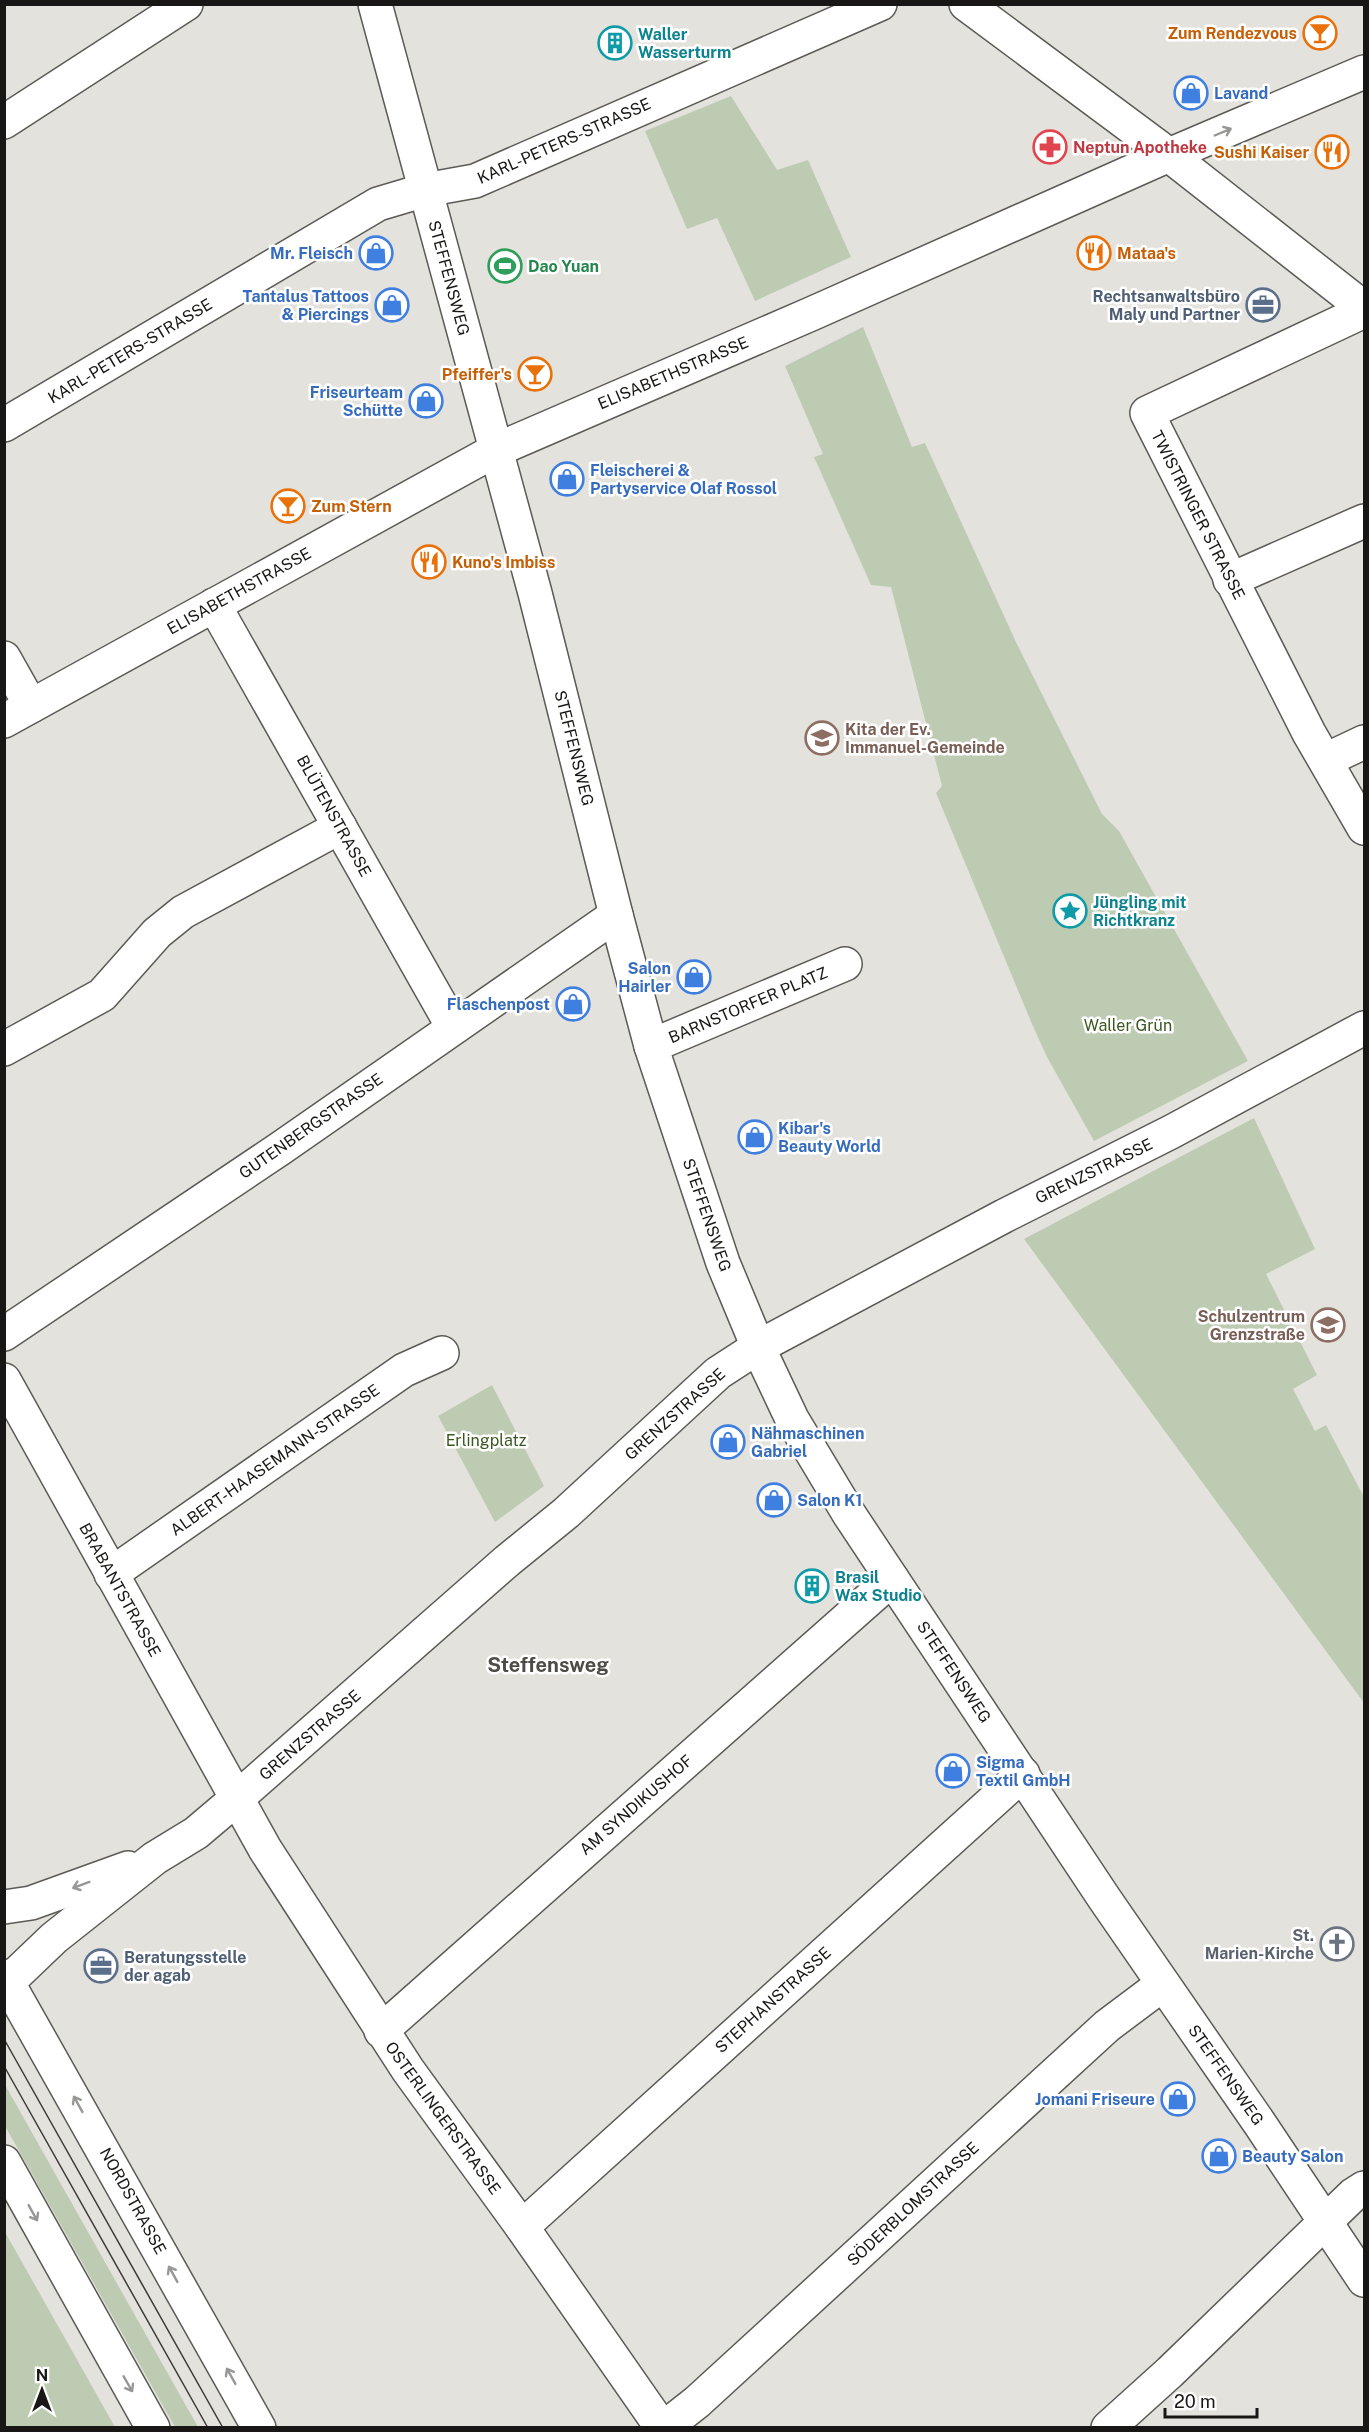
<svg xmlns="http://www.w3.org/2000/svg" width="1369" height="2432" font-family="'Public Sans',sans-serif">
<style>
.green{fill:#becbb3}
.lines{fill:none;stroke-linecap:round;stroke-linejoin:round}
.street-casing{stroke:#5c5a55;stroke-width:36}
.primary-casing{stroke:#5c5a55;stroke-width:36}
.street{stroke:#fff;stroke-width:33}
.primary{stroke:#fff;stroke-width:33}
.tram{stroke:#3c3b38;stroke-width:1.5}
.oneway{stroke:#979796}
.labels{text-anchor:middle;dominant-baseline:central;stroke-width:5;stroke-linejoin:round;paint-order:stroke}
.food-label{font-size:16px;font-weight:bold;fill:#c56008;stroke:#fff;text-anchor:end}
.culture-label{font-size:16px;font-weight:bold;fill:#0d838f;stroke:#fff;text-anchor:start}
.shop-label{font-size:16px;font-weight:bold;fill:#366cbe;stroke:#fff;text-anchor:start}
.street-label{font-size:16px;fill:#181715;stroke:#fff}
.health-label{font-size:16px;font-weight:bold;fill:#be3a42;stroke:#fff;text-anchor:start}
.leisure-label{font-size:16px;font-weight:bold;fill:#27864d;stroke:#fff;text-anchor:start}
.service-label{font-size:16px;font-weight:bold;fill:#4e5e75;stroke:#fff;text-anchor:end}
.education-label{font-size:16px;font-weight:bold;fill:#785e54;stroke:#fff;text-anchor:start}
.park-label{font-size:16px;fill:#3c5721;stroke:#fff}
.worship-label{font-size:16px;font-weight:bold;fill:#5b616d;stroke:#fff;text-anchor:end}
.quarter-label{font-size:20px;font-weight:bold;fill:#4e4c47;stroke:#fff}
</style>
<rect width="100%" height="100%" fill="#e4e2dc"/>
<g class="green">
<path d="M 731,96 L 777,170 L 808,160 L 851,257 L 755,301 L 717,218 L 687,229 L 645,131 Z"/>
<path d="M 863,327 L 912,447 L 925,443 L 1016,642 L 1102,814 L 1119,831 L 1248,1061 L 1094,1141 L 1047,1057 L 1032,1024 L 936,793 L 942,786 L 891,587 L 871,585 L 814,457 L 823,454 L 785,366 Z"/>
<path d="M 1254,1118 L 1315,1249 L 1266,1274 L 1317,1375 L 1293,1389 L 1315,1431 L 1326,1425 L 1364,1497 L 1364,1703 L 1024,1239 Z"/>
<path d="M 492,1385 L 544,1486 L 495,1522 L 438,1416 Z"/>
<path d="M 4,2083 L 198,2427 L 175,2427 L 5,2126 Z"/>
<path d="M 5,2232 L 115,2427 L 5,2427 Z"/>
</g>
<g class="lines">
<defs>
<g id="street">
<path d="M 375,4 L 535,593 L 616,915 L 651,1046 L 723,1263 L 758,1347 L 792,1419 L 849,1514 L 1104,1898 L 1260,2124 L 1364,2280"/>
<path d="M 966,4 L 1169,155 L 1364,308"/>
<path d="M 4,122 L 186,4"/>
<path d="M 1364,311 L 1147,413 L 1309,733 L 1364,828"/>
<path d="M 4,425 L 378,204 L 425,190 L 475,181 L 880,4"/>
<path d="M 1230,580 L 1364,521"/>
<path d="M 214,605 L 453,1027"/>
<path d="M 4,658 L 31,706"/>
<path d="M 4,721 L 496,450 L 811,314 L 1169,155 L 1364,72"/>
<path d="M 1326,760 L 1364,742"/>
<path d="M 651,1046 L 845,964"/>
<path d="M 4,1049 L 102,995 L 157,933 L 183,912 L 340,827"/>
<path d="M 4,1334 L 281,1148 L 616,915"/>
<path d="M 4,1380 L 265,1849 L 408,2070 L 522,2227 L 662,2428"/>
<path d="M 111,1574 L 404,1370 L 442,1353"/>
<path d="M 4,1907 L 31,1903 L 128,1868"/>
<path d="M 8,1982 L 54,1938 L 155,1858 L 196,1833 L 235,1800 L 507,1561 L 566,1513 L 718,1373 L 758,1347 L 1004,1216 L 1171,1132 L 1364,1028"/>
<path d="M 381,2031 L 892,1579"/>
<path d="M 522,2227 L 1023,1774"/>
<path d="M 664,2428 L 697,2402 L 1107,2026 L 1163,1984"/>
<path d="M 1108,2428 L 1170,2372 L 1353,2195 L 1364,2188"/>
</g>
<g id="primary">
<path d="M 4,1976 L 259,2428"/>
<path d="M 4,2162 L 153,2428"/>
</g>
</defs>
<use href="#street" class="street-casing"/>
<use href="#primary" class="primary-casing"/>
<use href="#street" class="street"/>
<use href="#primary" class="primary"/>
<g class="tram">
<path d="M 4,2039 L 223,2428"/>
<path d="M 4,2066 L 208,2428"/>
</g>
</g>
<defs><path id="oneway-shaft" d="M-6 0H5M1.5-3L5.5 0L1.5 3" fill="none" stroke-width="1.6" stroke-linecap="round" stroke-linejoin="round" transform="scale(1.5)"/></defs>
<g class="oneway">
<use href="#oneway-shaft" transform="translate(1223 132) rotate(-23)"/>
<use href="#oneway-shaft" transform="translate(81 1885) rotate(160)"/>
<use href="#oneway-shaft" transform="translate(78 2104) rotate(-119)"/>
<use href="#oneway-shaft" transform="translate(33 2213) rotate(61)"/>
<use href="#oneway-shaft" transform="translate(173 2274) rotate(-119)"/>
<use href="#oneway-shaft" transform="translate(231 2376) rotate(-119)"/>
<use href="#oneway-shaft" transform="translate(128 2384) rotate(60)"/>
</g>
<defs>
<symbol id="bar-ring" viewBox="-11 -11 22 22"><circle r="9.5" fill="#fff" stroke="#e8710a" stroke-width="1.5"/><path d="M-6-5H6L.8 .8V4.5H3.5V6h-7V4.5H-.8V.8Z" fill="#e8710a"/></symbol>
<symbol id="building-ring" viewBox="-11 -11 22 22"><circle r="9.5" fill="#fff" stroke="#0f9aa8" stroke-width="1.5"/><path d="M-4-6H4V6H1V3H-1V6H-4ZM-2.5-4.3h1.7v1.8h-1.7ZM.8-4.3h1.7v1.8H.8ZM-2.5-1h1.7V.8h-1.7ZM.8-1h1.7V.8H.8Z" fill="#0f9aa8"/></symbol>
<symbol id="shop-ring" viewBox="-11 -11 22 22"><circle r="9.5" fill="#fff" stroke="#3f7fe0" stroke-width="1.5"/><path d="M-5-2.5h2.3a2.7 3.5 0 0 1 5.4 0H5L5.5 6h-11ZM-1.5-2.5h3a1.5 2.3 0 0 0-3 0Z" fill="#3f7fe0"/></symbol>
<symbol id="pharmacy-ring" viewBox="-11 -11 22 22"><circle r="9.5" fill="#fff" stroke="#e0444e" stroke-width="1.5"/><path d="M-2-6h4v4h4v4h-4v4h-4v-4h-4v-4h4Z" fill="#e0444e"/></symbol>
<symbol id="restaurant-ring" viewBox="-11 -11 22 22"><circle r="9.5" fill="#fff" stroke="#e8710a" stroke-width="1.5"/><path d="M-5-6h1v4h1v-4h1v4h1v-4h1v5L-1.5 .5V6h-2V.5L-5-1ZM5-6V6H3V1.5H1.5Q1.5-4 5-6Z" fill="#e8710a"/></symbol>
<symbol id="stadium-ring" viewBox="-11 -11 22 22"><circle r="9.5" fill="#fff" stroke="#2e9e5b" stroke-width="1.5"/><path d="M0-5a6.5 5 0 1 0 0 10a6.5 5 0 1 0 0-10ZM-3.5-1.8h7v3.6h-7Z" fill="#2e9e5b"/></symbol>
<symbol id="office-ring" viewBox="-11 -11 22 22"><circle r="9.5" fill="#fff" stroke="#5c6f8a" stroke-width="1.5"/><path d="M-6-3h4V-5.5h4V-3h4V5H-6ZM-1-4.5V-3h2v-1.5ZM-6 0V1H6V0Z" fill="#5c6f8a"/></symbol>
<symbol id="school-ring" viewBox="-11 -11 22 22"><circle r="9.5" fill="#fff" stroke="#8d6e63" stroke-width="1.5"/><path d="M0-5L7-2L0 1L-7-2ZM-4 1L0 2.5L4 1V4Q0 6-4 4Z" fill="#8d6e63"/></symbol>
<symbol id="sight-ring" viewBox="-11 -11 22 22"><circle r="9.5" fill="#fff" stroke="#0f9aa8" stroke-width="1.5"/><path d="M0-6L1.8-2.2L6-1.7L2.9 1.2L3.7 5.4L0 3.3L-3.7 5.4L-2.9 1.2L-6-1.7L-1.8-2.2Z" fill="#0f9aa8"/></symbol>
<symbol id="church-ring" viewBox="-11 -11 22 22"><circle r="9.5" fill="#fff" stroke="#6b7280" stroke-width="1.5"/><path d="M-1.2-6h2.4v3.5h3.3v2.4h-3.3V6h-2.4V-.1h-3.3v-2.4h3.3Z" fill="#6b7280"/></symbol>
</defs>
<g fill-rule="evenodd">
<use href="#bar-ring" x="1301" y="14" width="38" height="38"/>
<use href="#building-ring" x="596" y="24" width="38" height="38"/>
<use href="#shop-ring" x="1172" y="74" width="38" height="38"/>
<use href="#pharmacy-ring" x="1031" y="128" width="38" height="38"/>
<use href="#restaurant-ring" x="1313" y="133" width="38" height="38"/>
<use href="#shop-ring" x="357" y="234" width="38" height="38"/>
<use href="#restaurant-ring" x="1075" y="234" width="38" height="38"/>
<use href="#stadium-ring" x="486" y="247" width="38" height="38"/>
<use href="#shop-ring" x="373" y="286" width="38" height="38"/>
<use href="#office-ring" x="1244" y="286" width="38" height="38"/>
<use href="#bar-ring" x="516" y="355" width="38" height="38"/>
<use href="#shop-ring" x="407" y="382" width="38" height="38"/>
<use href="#shop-ring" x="548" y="460" width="38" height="38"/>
<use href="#bar-ring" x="269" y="487" width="38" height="38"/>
<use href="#restaurant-ring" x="410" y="543" width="38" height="38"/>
<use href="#school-ring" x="803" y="719" width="38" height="38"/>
<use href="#sight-ring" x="1051" y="892" width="38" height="38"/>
<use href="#shop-ring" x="675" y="958" width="38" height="38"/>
<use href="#shop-ring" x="554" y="985" width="38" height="38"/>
<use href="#shop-ring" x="736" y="1118" width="38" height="38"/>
<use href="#school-ring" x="1309" y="1306" width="38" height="38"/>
<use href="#shop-ring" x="709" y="1423" width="38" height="38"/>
<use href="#shop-ring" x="755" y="1481" width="38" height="38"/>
<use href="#building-ring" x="793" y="1567" width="38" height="38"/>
<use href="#shop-ring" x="934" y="1752" width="38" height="38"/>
<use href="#church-ring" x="1318" y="1925" width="38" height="38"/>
<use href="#office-ring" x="82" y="1947" width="38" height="38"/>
<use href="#shop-ring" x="1159" y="2080" width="38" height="38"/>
<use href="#shop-ring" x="1200" y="2137" width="38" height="38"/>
</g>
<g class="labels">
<g class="food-label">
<text x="1297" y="33">Zum Rendezvous</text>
<text x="1309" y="152">Sushi Kaiser</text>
<text x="1117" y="253" text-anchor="start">Mataa's</text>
<text x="512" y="374">Pfeiffer's</text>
<text x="311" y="506" text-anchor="start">Zum Stern</text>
<text x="452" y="562" text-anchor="start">Kuno's Imbiss</text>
</g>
<g class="culture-label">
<text x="638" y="34">Waller<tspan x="638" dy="18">Wasserturm</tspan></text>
<text x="1093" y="902">Jüngling mit<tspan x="1093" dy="18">Richtkranz</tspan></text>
<text x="835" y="1577">Brasil<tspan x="835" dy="18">Wax Studio</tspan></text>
</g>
<g class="shop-label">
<text x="1214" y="93">Lavand</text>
<text x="353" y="253" text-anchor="end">Mr. Fleisch</text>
<text x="369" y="296" text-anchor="end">Tantalus Tattoos<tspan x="369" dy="18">&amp; Piercings</tspan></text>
<text x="403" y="392" text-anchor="end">Friseurteam<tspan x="403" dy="18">Schütte</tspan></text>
<text x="590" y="470">Fleischerei &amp;<tspan x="590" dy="18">Partyservice Olaf Rossol</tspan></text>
<text x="671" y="968" text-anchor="end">Salon<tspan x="671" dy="18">Hairler</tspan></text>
<text x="550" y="1004" text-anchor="end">Flaschenpost</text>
<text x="778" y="1128">Kibar's<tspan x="778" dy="18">Beauty World</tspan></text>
<text x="751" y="1433">Nähmaschinen<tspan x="751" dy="18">Gabriel</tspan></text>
<text x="797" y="1500">Salon K1</text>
<text x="976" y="1762">Sigma<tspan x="976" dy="18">Textil GmbH</tspan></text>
<text x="1155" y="2099" text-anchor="end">Jomani Friseure</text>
<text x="1242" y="2156">Beauty Salon</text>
</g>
<g class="street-label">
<text transform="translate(564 141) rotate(-24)">KARL-PETERS-STRASSE</text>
<text transform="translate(449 278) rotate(75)">STEFFENSWEG</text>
<text transform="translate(130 351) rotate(-31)">KARL-PETERS-STRASSE</text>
<text transform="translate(673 373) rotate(-23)">ELISABETHSTRASSE</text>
<text transform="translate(1198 515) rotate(63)">TWISTRINGER STRASSE</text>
<text transform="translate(239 591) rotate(-29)">ELISABETHSTRASSE</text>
<text transform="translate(574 748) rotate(76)">STEFFENSWEG</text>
<text transform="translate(334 816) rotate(61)">BLÜTENSTRASSE</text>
<text transform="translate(748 1005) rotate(-23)">BARNSTORFER PLATZ</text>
<text transform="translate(311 1126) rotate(-35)">GUTENBERGSTRASSE</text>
<text transform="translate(1094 1171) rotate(-26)">GRENZSTRASSE</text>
<text transform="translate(707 1215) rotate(71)">STEFFENSWEG</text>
<text transform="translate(675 1414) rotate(-42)">GRENZSTRASSE</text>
<text transform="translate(275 1460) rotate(-35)">ALBERT-HAASEMANN-STRASSE</text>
<text transform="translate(120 1590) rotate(61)">BRABANTSTRASSE</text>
<text transform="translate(954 1672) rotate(56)">STEFFENSWEG</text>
<text transform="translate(310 1735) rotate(-41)">GRENZSTRASSE</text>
<text transform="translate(636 1805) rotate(-41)">AM SYNDIKUSHOF</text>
<text transform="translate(773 2000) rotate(-42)">STEPHANSTRASSE</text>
<text transform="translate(1226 2075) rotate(55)">STEFFENSWEG</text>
<text transform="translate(443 2118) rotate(54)">OSTERLINGERSTRASSE</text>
<text transform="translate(133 2201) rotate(61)">NORDSTRASSE</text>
<text transform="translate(913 2204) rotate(-43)">SÖDERBLOMSTRASSE</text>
</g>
<g class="health-label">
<text x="1073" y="147">Neptun Apotheke</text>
</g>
<g class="leisure-label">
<text x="528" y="266">Dao Yuan</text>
</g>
<g class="service-label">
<text x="1240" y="296">Rechtsanwaltsbüro<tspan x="1240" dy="18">Maly und Partner</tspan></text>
<text x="124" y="1957" text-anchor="start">Beratungsstelle<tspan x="124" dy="18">der agab</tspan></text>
</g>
<g class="education-label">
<text x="845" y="729">Kita der Ev.<tspan x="845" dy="18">Immanuel-Gemeinde</tspan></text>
<text x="1305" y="1316" text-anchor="end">Schulzentrum<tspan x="1305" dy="18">Grenzstraße</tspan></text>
</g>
<g class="park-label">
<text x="1128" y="1025">Waller Grün</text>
<text x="486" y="1440">Erlingplatz</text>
</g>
<g class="worship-label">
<text x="1314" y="1935">St.<tspan x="1314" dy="18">Marien-Kirche</tspan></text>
</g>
<g class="quarter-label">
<text x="548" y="1665">Steffensweg</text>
</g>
</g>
<rect width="1369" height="2432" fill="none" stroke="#181715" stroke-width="12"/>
<g transform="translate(42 2390)" stroke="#ffffff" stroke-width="4.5" paint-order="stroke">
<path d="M0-4.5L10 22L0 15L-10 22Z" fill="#181715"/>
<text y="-9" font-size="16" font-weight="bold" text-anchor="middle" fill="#181715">N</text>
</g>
<path d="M1165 2408v9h92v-9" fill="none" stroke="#181715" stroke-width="3"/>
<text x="1174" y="2408" font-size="18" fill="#181715" stroke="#ffffff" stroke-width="4.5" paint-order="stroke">20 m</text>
</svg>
